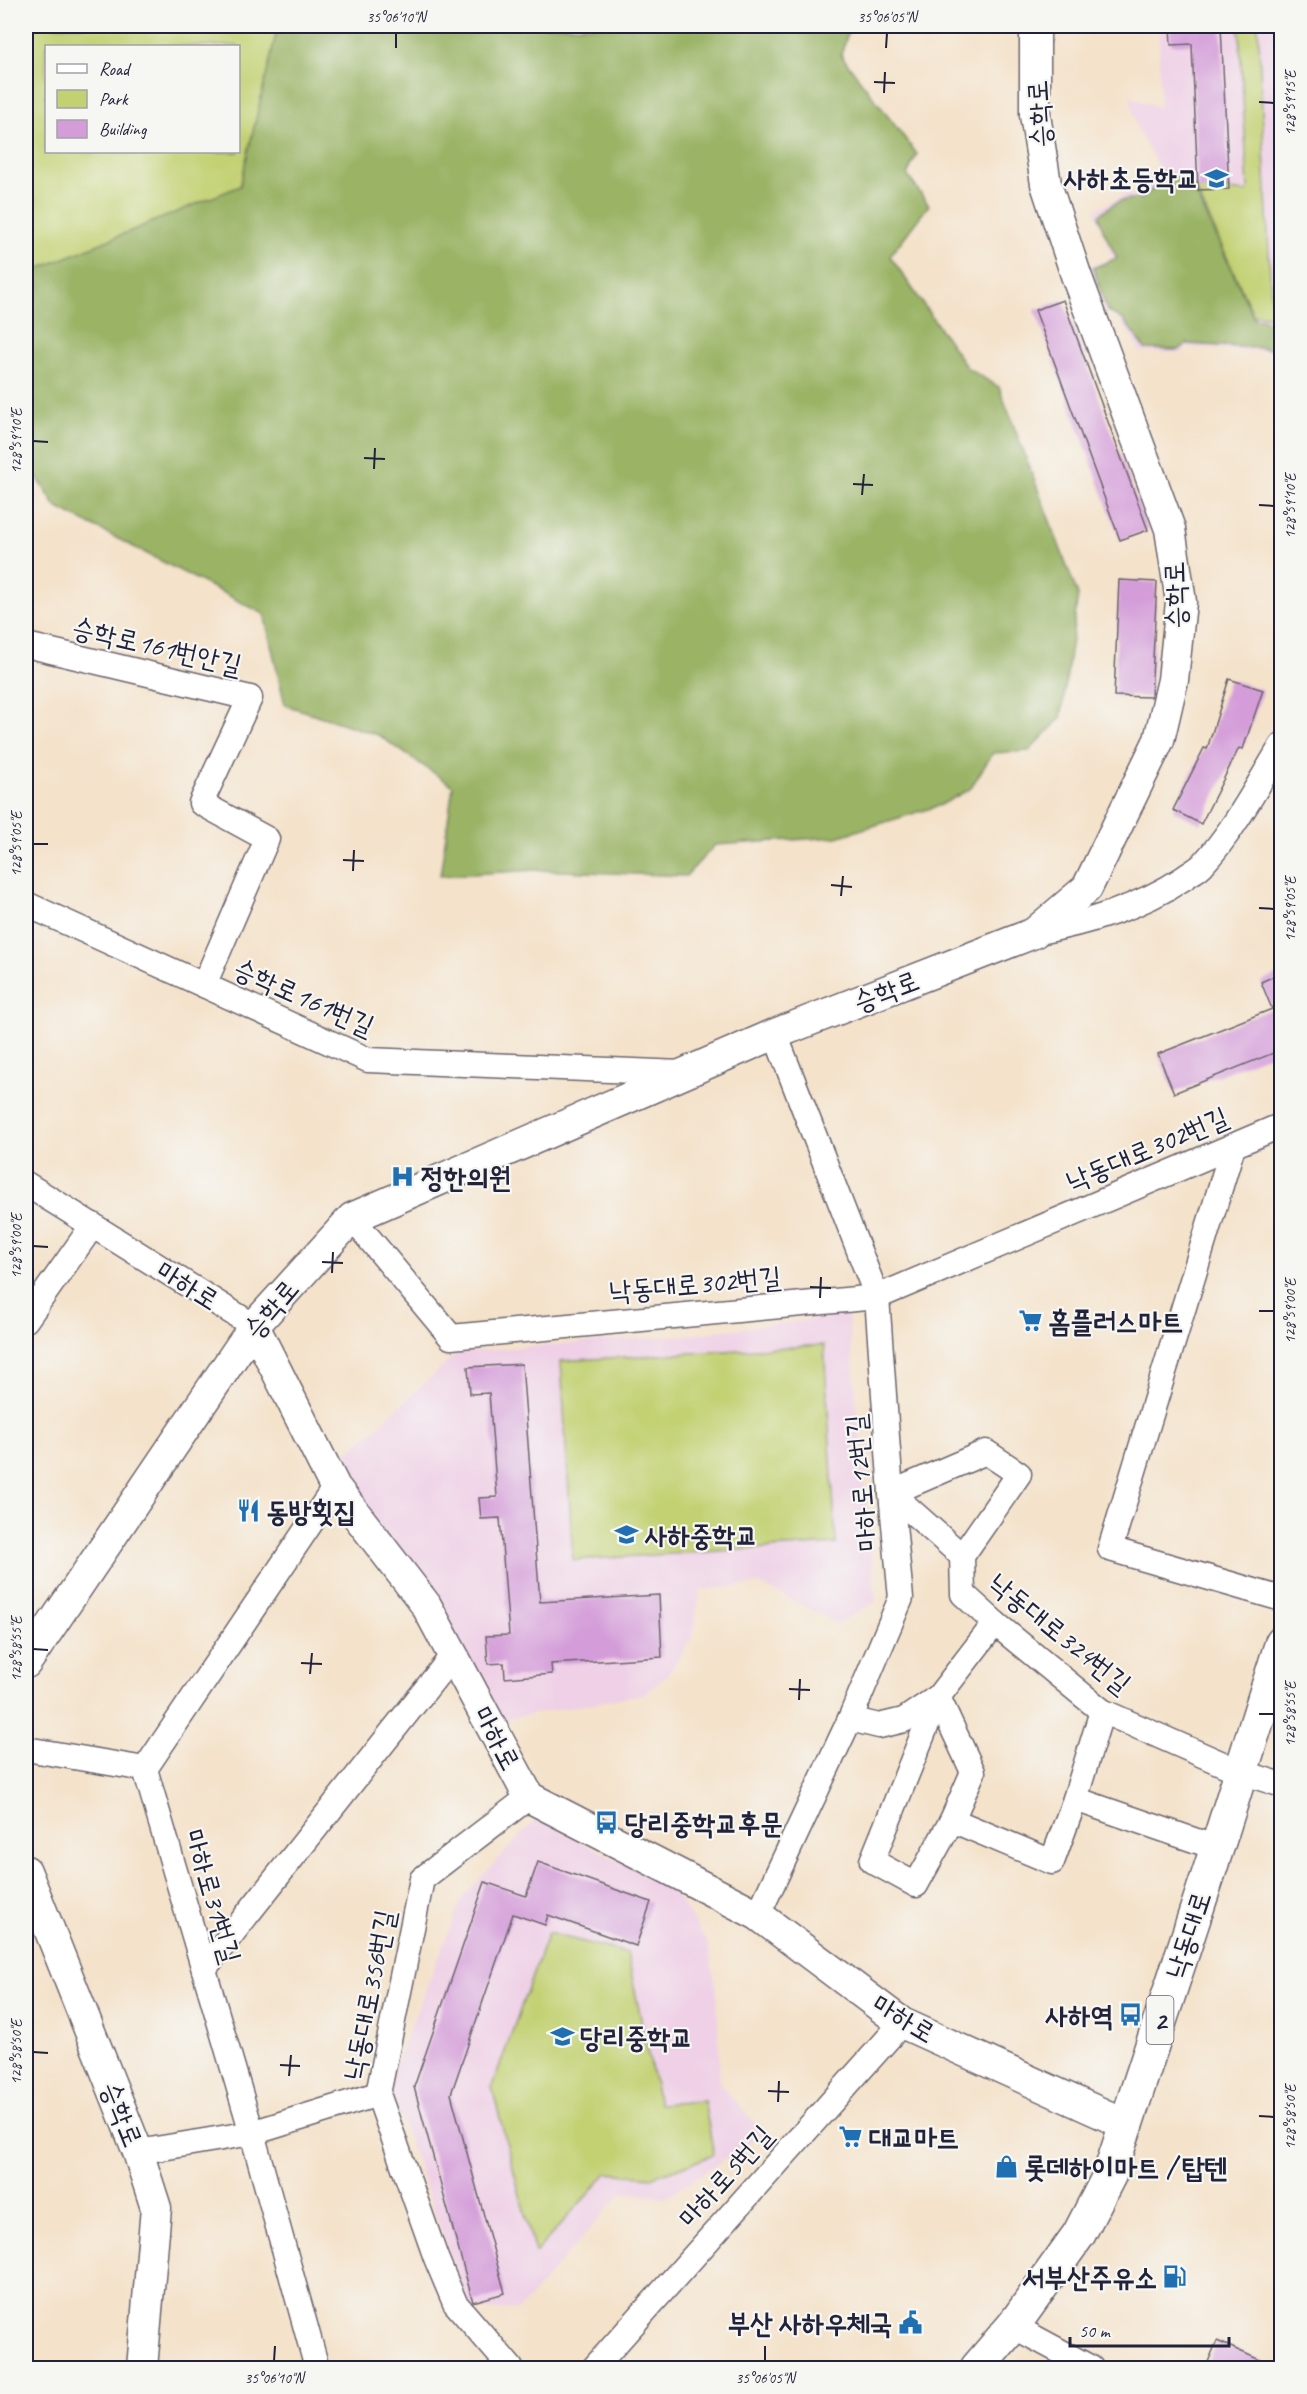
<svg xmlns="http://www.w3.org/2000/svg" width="1307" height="2394" font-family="Caveat,'Poor Story',sans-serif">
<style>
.built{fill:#efd0e6}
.green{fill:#c3d173;stroke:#727a57;stroke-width:1.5;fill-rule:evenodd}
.forest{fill:#9ab365;stroke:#5e6a50;stroke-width:1.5}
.building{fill:#d49dd9}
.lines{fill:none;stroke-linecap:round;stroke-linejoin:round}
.minor-casing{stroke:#6c656d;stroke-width:27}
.tertiary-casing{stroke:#6c656d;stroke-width:33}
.primary-casing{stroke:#6c656d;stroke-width:36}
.minor{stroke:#fff;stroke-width:24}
.tertiary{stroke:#fff;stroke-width:30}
.primary{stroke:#fff;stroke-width:33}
.ticks{fill:none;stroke:#22223b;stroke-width:2}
.labels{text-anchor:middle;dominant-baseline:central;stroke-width:4.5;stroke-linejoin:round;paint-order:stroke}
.shield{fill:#f6f6f2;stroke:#626272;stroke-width:1.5}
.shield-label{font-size:27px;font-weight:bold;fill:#22223b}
.street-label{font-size:28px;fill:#22223b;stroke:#f6f6f2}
.poi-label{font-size:28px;font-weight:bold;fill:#22223b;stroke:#f6f6f2;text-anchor:start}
.neatline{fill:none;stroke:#22223b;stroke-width:2}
.ticks-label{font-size:15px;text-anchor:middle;fill:#22223b}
</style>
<rect width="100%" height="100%" fill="#f6f6f2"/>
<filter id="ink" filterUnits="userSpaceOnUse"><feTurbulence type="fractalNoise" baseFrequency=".0167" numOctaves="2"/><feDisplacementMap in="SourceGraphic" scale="12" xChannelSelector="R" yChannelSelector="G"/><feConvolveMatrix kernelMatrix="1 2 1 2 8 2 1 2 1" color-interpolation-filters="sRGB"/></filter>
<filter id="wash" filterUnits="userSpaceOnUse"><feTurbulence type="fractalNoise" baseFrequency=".008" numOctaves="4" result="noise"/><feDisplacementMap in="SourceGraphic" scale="24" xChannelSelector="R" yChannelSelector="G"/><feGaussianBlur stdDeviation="1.35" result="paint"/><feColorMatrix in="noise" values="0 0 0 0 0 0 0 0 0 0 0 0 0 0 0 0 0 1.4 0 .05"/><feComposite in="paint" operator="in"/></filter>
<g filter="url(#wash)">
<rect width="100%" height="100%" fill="#f4e2ca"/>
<g class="built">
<path d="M 1155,26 L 1281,26 L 1281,350 L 1278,352 L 1186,347 L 1183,353 L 1141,352 L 1120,320 L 1104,311 L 1090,267 L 1113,258 L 1095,210 L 1128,193 L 1138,196 L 1147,191 L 1158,166 L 1137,128 L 1130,97 L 1160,107 L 1159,30 Z"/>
<path d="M 848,1315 L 876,1602 L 838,1623 L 759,1584 L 700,1590 L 693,1636 L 668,1674 L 644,1694 L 494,1721 L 422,1573 L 347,1496 L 336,1461 L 372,1432 L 458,1352 L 686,1335 Z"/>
<path d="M 537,1818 L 673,1890 L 708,1944 L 717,1992 L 720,2084 L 764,2133 L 666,2197 L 622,2192 L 520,2309 L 470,2311 L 388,2082 L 463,1897 Z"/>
</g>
<g class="green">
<path d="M 26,26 L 278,26 L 241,186 L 26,274 ZM 46,46 L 238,46 L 238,152 L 46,152 Z"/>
<path d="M 1239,26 L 1258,26 L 1272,317 L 1253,314 L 1195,187 L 1247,192 L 1248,188 Z"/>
<path d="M 824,1345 L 836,1544 L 573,1560 L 561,1361 Z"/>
<path d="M 548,1933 L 627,1953 L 659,2104 L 704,2101 L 714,2155 L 653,2177 L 607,2173 L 535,2253 L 492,2087 Z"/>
</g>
<g class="forest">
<path d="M 278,26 L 850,26 L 841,55 L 917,154 L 907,175 L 929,205 L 890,256 L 967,368 L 999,387 L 1078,595 L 1061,718 L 1029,751 L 993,753 L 970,789 L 941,805 L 837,837 L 715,845 L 686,876 L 536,870 L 440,876 L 453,786 L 378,735 L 285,705 L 264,614 L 56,507 L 26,460 L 26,274 L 240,186 Z"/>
<path d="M 1163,171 L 1192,185 L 1254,318 L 1281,323 L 1281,347 L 1277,349 L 1187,344 L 1179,350 L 1145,349 L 1124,320 L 1107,311 L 1093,268 L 1117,258 L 1103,230 L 1099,215 C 1113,203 1124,197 1141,199 L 1163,180 Z"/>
</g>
<g id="blocks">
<g class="building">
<path d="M 1170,26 L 1221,26 L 1229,189 L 1198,190 L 1192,44 L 1171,45 Z"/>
<path d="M 1063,300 L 1148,530 L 1120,540 L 1035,310 Z"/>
<path d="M 1119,580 L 1157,582 L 1151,697 L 1114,696 Z"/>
<path d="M 1229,679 L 1263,690 L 1243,749 L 1239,748 L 1201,824 L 1173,810 L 1204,748 L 1207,749 Z"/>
<path d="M 1281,973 L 1281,1050 L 1174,1093 L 1158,1054 L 1272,1009 L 1261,982 Z"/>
<path d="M 522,1364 L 540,1602 L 659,1595 L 662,1657 L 551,1664 L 552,1674 L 505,1678 L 504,1663 L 488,1664 L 486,1636 L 509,1635 L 500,1518 L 481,1519 L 479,1498 L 497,1497 L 489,1393 L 470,1394 L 468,1367 Z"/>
<path d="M 538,1862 L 651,1902 L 636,1946 L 548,1915 L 545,1925 L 513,1914 L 451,2094 L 505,2293 L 473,2302 L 414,2087 L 485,1882 L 526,1896 Z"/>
<path d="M 1217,2341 L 1278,2368 L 1222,2368 L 1208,2362 Z"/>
</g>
</g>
</g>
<g filter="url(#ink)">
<use href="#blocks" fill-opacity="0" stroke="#6c656d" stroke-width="1.5"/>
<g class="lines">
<defs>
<g id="minor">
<path d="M 26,645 L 250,698 L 201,803 L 267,839 L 204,985"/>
<path d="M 26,904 L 368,1060 L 682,1073"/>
<path d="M 1034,933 C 1087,923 1139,908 1184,878 C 1190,873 1198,870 1203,864 C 1235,829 1257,786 1282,745"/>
<path d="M 1233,1146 L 1110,1549 L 1282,1599"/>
<path d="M 26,1184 L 254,1326"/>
<path d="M 352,1218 L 451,1337 L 877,1297 L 1282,1125"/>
<path d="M 26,1320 L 93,1225"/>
<path d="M 962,1556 L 1019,1474 L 986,1452 L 891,1493 L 962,1556 L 963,1594 L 995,1623 L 1102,1711 L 1241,1772 L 1282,1785"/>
<path d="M 938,1697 L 973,1772 L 952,1820 L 916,1885 L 872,1861 Z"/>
<path d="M 850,1719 L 879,1726 L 904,1720 L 938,1697 L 995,1623"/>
<path d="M 26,1749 L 145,1769"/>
<path d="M 1075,1799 L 1217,1848"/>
<path d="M 952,1820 L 1052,1862 L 1075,1799 L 1102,1711"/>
<path d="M 758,1915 L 850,1719 L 901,1598 L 891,1493 L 877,1297 L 775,1034"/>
<path d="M 204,1969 L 453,1655"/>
<path d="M 138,2152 L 252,2133 L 378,2094"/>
<path d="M 1013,2326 L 1091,2368"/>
<path d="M 317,2368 L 252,2133 L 145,1769 L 335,1487"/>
<path d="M 511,2368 L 455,2303 L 436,2258 L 378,2094 L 422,1879 L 529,1797"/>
<path d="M 594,2368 L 902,2023"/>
</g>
<g id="tertiary">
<path d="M 254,1326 L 335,1487 L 426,1605 L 529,1797 L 758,1915 L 902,2023 L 1125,2124"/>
<path d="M 26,1663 L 254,1326 L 352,1218 L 775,1034 L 1034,933 L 1087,888 L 1159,740 L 1173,680 L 1181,602 L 1170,529 L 1076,275 L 1046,184 L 1035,115 L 1035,26"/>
<path d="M 26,1871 L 138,2152 L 156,2208 L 142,2368"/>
</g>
<path id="primary" d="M 977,2368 L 1013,2326 L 1079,2234 L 1109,2176 L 1217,1848 L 1282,1642"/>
</defs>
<use href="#minor" class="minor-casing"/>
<use href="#tertiary" class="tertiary-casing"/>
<use href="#primary" class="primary-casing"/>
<use href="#minor" class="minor"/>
<use href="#tertiary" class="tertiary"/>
<use href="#primary" class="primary"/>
</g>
</g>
<path class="ticks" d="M 396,48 L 396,33M 886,48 L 887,33M 874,82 L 895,83M 884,93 L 885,72M 1259,102 L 1274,103M 33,441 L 48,442M 364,458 L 385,459M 374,469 L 375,448M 853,484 L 873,485M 862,495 L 864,474M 1259,505 L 1274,506M 33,844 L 48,844M 343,860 L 364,861M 353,871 L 354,850M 831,885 L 852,887M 841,896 L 843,876M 1259,908 L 1274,909M 33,1246 L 48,1247M 322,1262 L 343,1263M 332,1273 L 333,1252M 810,1287 L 831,1288M 820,1298 L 821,1277M 1259,1311 L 1274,1311M 33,1649 L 48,1650M 301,1663 L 322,1664M 310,1674 L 312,1653M 789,1689 L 810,1690M 799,1700 L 800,1679M 1259,1714 L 1274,1714M 33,2052 L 48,2053M 280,2065 L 300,2066M 289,2076 L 291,2055M 768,2091 L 789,2092M 778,2102 L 779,2081M 1259,2116 L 1274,2117M 274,2361 L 275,2346M 765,2361 L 765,2346"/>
<defs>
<symbol id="school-bare" viewBox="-9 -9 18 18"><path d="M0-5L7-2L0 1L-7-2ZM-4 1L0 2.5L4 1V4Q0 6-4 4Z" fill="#1f6fb2" stroke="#f6f6f2" stroke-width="2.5" paint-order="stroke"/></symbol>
<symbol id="hospital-bare" viewBox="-9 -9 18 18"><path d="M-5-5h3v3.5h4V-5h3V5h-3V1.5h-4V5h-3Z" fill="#1f6fb2" stroke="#f6f6f2" stroke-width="2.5" paint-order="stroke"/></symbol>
<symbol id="supermarket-bare" viewBox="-9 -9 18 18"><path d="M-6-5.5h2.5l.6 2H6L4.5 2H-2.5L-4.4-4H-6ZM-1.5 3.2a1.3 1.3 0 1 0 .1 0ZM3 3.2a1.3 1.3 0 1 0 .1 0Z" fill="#1f6fb2" stroke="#f6f6f2" stroke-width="2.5" paint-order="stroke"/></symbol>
<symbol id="restaurant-bare" viewBox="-9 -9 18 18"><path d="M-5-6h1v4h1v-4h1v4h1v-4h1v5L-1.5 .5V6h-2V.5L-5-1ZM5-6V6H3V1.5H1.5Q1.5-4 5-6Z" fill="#1f6fb2" stroke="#f6f6f2" stroke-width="2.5" paint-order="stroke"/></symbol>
<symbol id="bus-bare" viewBox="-9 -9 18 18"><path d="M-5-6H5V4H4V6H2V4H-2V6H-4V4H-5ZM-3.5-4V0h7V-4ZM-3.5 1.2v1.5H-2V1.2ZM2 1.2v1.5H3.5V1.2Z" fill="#1f6fb2" stroke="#f6f6f2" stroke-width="2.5" paint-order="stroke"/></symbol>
<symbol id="shop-bare" viewBox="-9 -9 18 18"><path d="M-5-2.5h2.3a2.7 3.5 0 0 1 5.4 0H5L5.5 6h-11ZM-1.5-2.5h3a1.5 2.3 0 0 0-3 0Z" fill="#1f6fb2" stroke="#f6f6f2" stroke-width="2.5" paint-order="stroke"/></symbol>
<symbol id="fuel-bare" viewBox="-9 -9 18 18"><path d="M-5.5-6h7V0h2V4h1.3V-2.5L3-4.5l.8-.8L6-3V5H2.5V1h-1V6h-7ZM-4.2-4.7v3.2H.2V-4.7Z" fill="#1f6fb2" stroke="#f6f6f2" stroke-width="2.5" paint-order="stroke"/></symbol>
<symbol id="civic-bare" viewBox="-9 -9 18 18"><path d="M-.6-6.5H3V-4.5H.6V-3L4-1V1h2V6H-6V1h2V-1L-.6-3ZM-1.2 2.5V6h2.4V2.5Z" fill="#1f6fb2" stroke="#f6f6f2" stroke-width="2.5" paint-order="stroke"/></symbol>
</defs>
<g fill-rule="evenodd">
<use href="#school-bare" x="1200" y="162" width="33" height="33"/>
<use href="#hospital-bare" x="386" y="1160" width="33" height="33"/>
<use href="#supermarket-bare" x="1014" y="1304" width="33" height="33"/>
<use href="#restaurant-bare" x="232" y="1494" width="33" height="33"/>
<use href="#school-bare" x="610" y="1518" width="33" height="33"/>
<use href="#bus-bare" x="590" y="1806" width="33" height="33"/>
<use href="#bus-bare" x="1114" y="1998" width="33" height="33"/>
<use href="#school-bare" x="546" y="2020" width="33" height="33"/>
<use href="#supermarket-bare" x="834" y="2120" width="33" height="33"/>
<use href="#shop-bare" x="990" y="2150" width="33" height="33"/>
<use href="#fuel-bare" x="1158" y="2260" width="33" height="33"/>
<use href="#civic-bare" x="894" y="2306" width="33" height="33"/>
</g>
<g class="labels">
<rect class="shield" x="1146.5" y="1996" width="27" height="48" rx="4.5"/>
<g class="shield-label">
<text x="1160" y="2020">2</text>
</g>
<g class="street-label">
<text transform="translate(1039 114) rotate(-94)">승학로</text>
<text transform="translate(1175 595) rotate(-92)">승학로</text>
<text transform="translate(157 646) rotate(13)">승학로161번안길</text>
<text transform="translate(886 991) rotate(-21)">승학로</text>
<text transform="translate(304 997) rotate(24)">승학로161번길</text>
<text transform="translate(1147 1149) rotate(-23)">낙동대로302번길</text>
<text transform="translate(695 1284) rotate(-5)">낙동대로302번길</text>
<text transform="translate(188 1285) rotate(32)">마하로</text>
<text transform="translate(271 1309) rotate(-50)">승학로</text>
<text transform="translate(861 1483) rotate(-95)">마하로12번길</text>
<text transform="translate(1060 1633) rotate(39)">낙동대로324번길</text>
<text transform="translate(497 1738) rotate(62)">마하로</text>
<text transform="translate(213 1896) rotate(74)">마하로31번길</text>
<text transform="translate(1188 1935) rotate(-72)">낙동대로</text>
<text transform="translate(369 1995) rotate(-79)">낙동대로356번길</text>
<text transform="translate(904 2018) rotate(31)">마하로</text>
<text transform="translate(122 2114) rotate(68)">승학로</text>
<text transform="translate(725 2176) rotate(-48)">마하로5번길</text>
</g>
<g class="poi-label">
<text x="1199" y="178" text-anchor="end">사하초등학교</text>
<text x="421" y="1177">정한의원</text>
<text x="1048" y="1321">홈플러스마트</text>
<text x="266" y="1511">동방횟집</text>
<text x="645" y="1535">사하중학교</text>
<text x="625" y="1823">당리중학교후문</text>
<text x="1113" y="2015" text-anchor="end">사하역</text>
<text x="580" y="2037">당리중학교</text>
<text x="869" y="2137">대교마트</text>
<text x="1024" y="2167">롯데하이마트 / 탑텐</text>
<text x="1157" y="2277" text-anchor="end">서부산주유소</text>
<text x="892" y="2323" text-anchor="end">부산 사하우체국</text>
</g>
</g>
<rect width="1307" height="2394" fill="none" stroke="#f6f6f2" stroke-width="66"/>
<rect x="45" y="45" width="195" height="108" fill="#f6f6f2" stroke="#a1a1a9" stroke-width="1.5"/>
<rect x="57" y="64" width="30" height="9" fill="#ffffff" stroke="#a1a1a9" stroke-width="1.5"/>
<text x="99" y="75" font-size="18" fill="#22223b">Road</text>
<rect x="57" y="90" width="30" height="18" fill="#c3d173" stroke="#a1a1a9" stroke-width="1.5"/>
<text x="99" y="105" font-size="18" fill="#22223b">Park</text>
<rect x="57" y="120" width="30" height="18" fill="#d49dd9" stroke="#a1a1a9" stroke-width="1.5"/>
<text x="99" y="135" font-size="18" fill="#22223b">Building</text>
<path d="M1070 2337v9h159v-9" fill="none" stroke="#22223b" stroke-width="3"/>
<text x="1079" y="2337" font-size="18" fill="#22223b" stroke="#f6f6f2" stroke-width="4.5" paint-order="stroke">50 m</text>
<rect x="33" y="33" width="1241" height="2328" class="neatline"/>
<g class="ticks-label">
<text x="396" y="22">35°06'10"N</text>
<text x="887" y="22">35°06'05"N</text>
<text transform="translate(1290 103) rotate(-90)" y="5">128°59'15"E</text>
<text transform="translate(16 441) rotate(-90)" y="5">128°59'10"E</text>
<text transform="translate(1290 506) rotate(-90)" y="5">128°59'10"E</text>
<text transform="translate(16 844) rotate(-90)" y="5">128°59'05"E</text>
<text transform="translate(1290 909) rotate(-90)" y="5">128°59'05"E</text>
<text transform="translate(16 1246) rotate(-90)" y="5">128°59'00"E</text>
<text transform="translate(1290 1311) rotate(-90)" y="5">128°59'00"E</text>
<text transform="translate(16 1649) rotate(-90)" y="5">128°58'55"E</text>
<text transform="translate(1290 1714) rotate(-90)" y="5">128°58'55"E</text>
<text transform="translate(16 2052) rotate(-90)" y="5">128°58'50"E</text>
<text transform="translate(1290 2117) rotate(-90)" y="5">128°58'50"E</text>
<text x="274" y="2383">35°06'10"N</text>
<text x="765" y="2383">35°06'05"N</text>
</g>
</svg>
